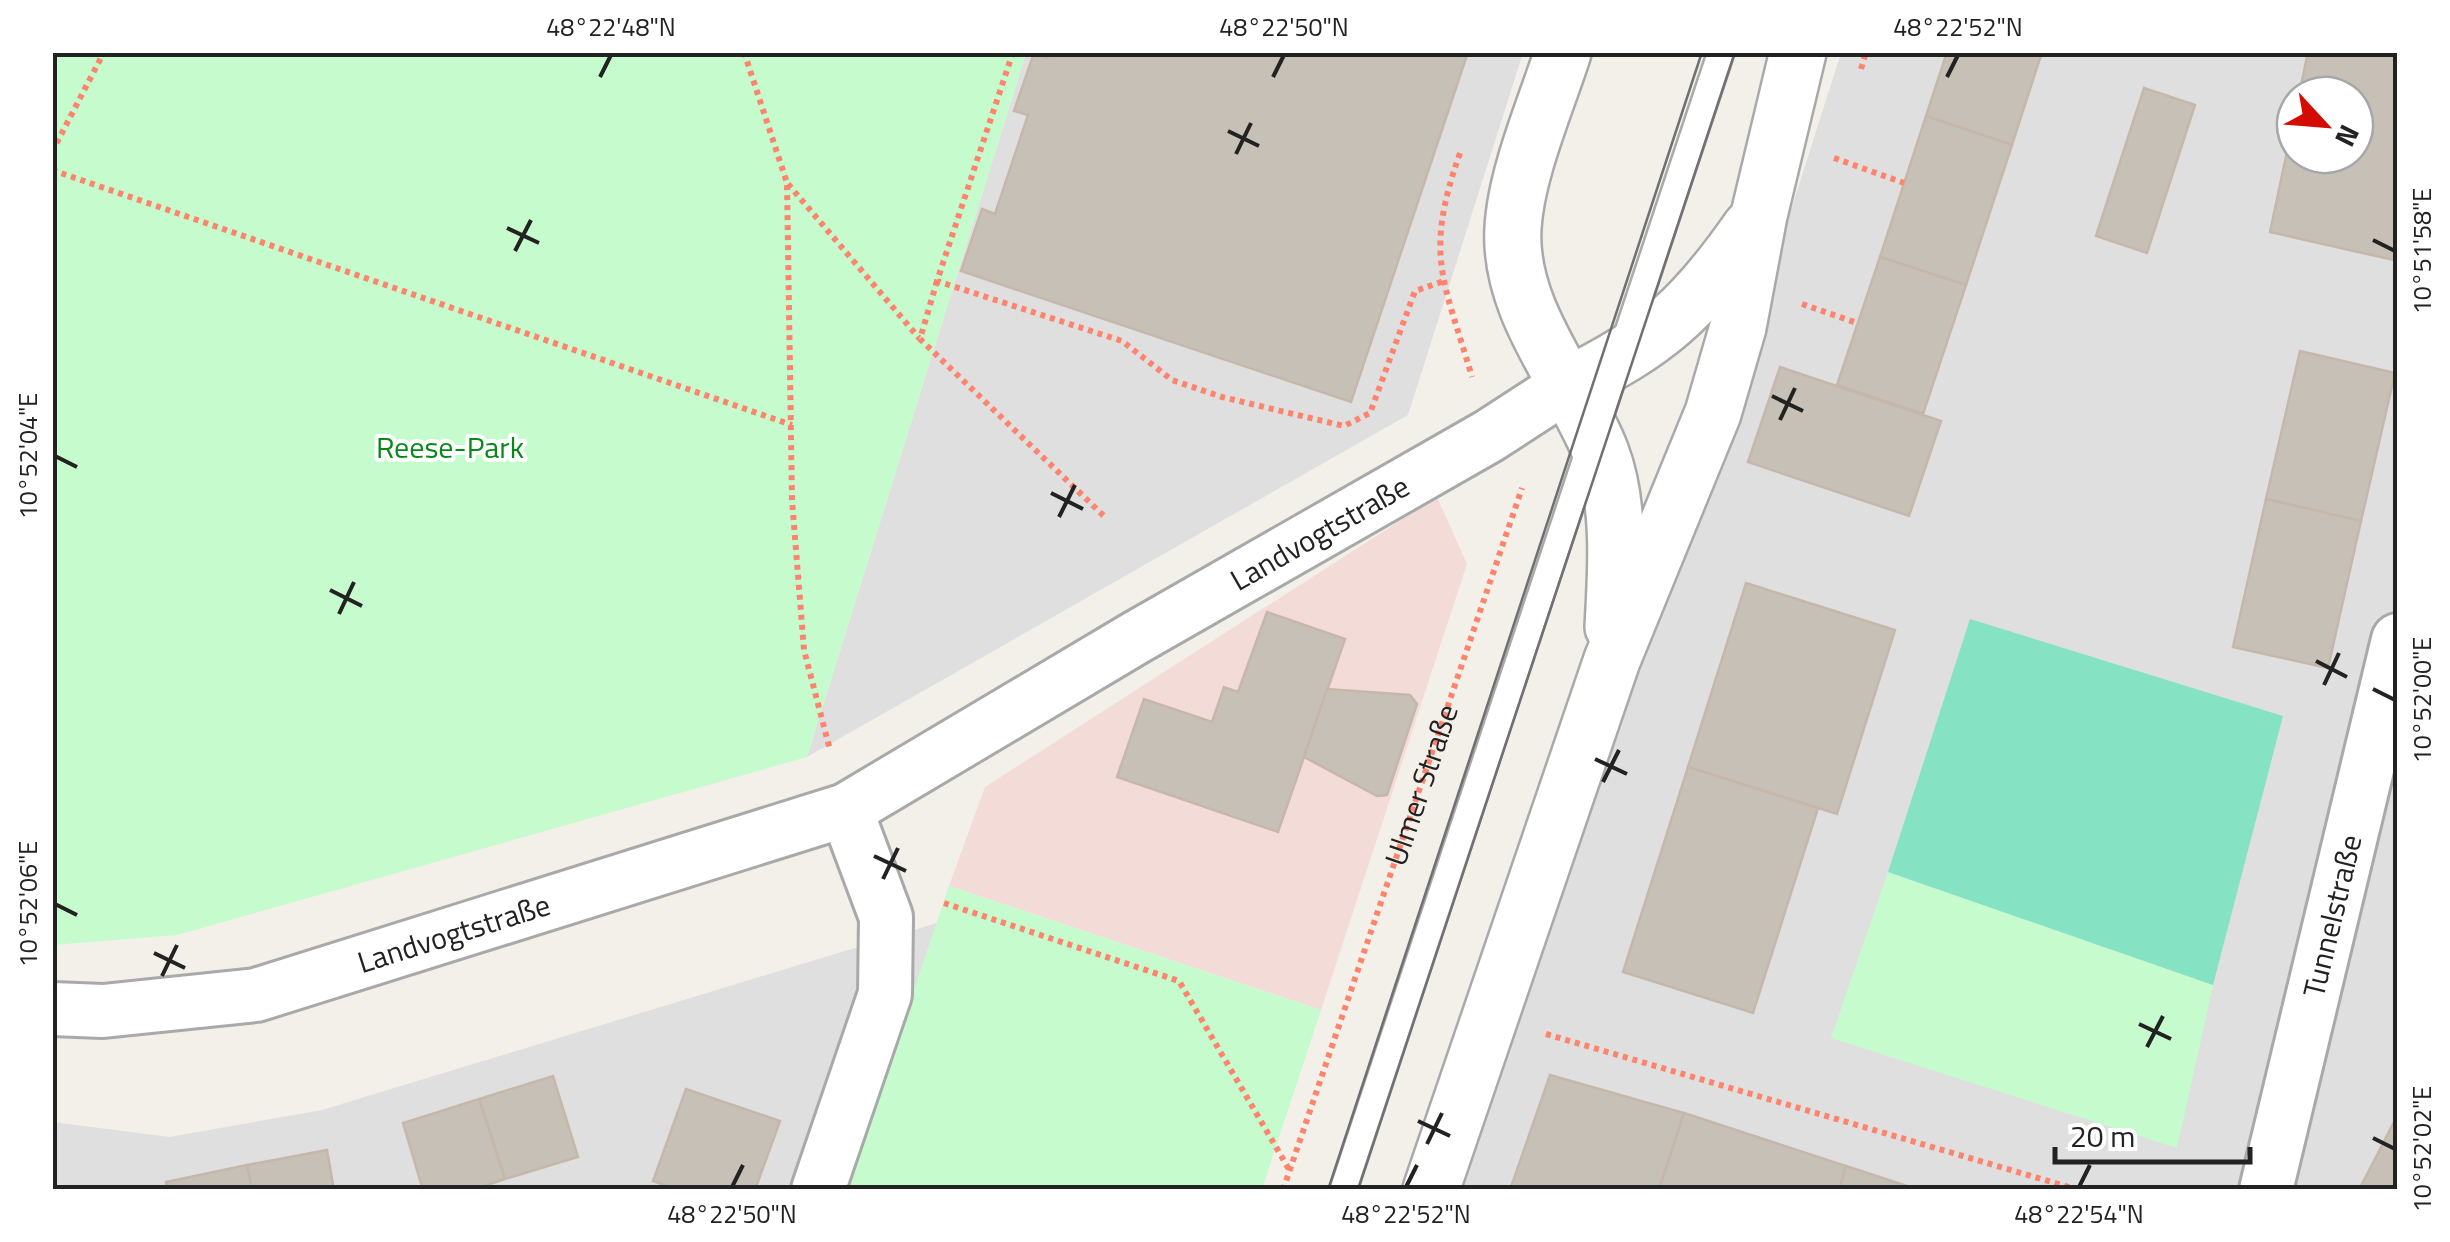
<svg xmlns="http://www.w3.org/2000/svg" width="2450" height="1242" font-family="'Titillium Web',sans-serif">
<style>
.residential{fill:#e0dfdf;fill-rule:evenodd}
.commercial{fill:#f3dbd8}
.park{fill:#c6fccd}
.pitch{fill:#85e3c3}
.building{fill:#c7c0b7;stroke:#c5b7aa;stroke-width:2.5}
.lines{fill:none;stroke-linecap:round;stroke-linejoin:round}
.service-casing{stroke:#a9a9a9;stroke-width:30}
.minor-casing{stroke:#a9a9a9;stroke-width:58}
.tertiary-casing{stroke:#a9a9a9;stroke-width:60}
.path{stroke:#fe846d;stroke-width:6;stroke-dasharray:5 5;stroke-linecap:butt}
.service{stroke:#fff;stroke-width:25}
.minor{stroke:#fff;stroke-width:52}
.tertiary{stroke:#fff;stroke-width:55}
.tram{stroke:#707070;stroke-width:2.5}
.ticks{fill:none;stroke:#222;stroke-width:4}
.labels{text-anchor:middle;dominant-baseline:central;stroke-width:8;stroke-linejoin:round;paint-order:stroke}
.park-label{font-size:30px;fill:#088819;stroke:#fff}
.street-label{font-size:30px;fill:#222;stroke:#fff}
.neatline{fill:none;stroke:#222;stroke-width:4}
.ticks-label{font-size:25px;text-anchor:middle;fill:#222}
</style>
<rect width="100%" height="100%" fill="#f2f0e9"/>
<g class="residential">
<path d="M 1026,53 L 1523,53 L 1408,415 L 807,757 Z"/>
<path d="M 1841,53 L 2397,53 L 2397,1189 L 1462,1190 L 1745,354 ZM 2295,95 L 2355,95 L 2355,155 L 2295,155 Z"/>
<path d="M 949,886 L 1259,1189 L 53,1190 L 53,1122 L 169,1137 L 322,1110 L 937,923 Z"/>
</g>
<path class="commercial" d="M 1437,497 L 1467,564 L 1321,1010 L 949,886 L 985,787 Z"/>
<g class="park">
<path d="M 53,52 L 1026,53 L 807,757 L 177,935 L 53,945 Z"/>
<path d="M 1888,872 L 2213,985 L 2177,1148 L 1831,1038 Z"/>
<path d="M 949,886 L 1321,1010 L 1262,1189 L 847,1189 Z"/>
</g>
<path class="pitch" d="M 1970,619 L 2283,716 L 2213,985 L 1888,872 Z"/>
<g class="building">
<path d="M 1049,52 L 1468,52 L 1351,402 L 961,271 L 982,209 L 995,214 L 1028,115 L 1014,111 L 1034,53 L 1047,58 Z"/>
<path d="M 1947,52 L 2042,52 L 2012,145 L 1926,116 Z"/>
<path d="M 2308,52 L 2398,52 L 2398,261 L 2270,232 L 2295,114 L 2295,155 L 2355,155 L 2355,95 L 2299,95 Z"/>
<path d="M 2144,88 L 2195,105 L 2147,253 L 2096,236 Z"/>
<path d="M 1926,116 L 2012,145 L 1966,285 L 1880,257 Z"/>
<path d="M 1880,257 L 1966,285 L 1923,414 L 1837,385 Z"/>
<path d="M 2300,351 L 2395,373 L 2361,521 L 2266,499 Z"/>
<path d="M 1780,367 L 1941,421 L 1909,516 L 1748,462 Z"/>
<path d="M 2266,499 L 2361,521 L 2328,668 L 2233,647 Z"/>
<path d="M 1746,583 L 1895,630 L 1837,814 L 1688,767 Z"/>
<path d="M 1267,612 L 1345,639 L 1278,832 L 1117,777 L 1144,699 L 1212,722 L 1224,687 L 1238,692 Z"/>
<path d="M 1327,689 L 1410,695 L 1417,704 L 1387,795 L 1377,796 L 1304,757 Z"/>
<path d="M 1688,767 L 1818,808 L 1753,1013 L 1623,972 Z"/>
<path d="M 1550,1075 L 1684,1113 L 1659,1190 L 1510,1190 Z"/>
<path d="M 553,1076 L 578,1157 L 505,1179 L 479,1099 Z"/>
<path d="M 686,1089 L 780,1121 L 755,1190 L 678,1190 L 653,1181 Z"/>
<path d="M 479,1099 L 505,1179 L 473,1190 L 423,1190 L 403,1123 Z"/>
<path d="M 1684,1113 L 1846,1166 L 1839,1190 L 1659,1190 Z"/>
<path d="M 2397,1116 L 2398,1190 L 2359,1190 Z"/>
<path d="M 327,1150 L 334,1190 L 252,1190 L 247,1165 Z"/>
<path d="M 247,1165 L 252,1190 L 167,1190 L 166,1182 Z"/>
<path d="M 1846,1166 L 1919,1190 L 1839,1190 Z"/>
</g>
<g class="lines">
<defs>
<path id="service" d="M 1343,1190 L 1721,52"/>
<g id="minor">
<path id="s2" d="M 52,1009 L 103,1011 L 256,995 L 846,810 L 1137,637 L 1489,436 L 1566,386"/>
<path d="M 818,1190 L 885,994 L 886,917 L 846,810"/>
<path id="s3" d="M 2266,1190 L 2398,640"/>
</g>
<g id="tertiary">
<path d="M 1563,52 C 1546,105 1516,173 1513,228 C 1508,311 1573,381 1601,453 C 1621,505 1616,572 1613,627"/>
<path d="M 1566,386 C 1657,342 1693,310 1750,228"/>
<path d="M 1431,1190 L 1612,660 L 1713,413 L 1738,327 L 1759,215 L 1798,52"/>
</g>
</defs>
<use href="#service" class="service-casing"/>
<use href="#minor" class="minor-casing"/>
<use href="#tertiary" class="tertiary-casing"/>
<g class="path">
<path d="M 744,52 L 787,183 L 792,500 L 804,650 L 830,750"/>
<path d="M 1013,52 L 937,281 L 1122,341 L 1172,380 L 1222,397 L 1344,426 L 1370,413 L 1415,291 L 1444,281"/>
<path d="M 1861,69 L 1866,52"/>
<path d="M 52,152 L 104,52"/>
<path d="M 1460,153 C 1424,255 1443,278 1472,377"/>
<path d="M 1834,158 L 1904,183"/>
<path d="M 52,170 L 792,425"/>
<path d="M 788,184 L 919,338"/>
<path d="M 937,281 L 920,339 L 1107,519"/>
<path d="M 1802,304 L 1857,323"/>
<path d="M 944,903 L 1179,981 L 1290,1171"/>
<path d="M 1546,1034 L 2079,1190"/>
<path id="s1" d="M 1283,1190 L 1522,488"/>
</g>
<use href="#service" class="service"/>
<use href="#minor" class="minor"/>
<use href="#tertiary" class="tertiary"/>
<g class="tram">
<path d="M 1328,1190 L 1702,52"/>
<path d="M 1358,1190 L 1735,52"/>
</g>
</g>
<path class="ticks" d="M 600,77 L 611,55M 1273,77 L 1284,55M 1947,77 L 1958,55M 1228,131 L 1259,146M 1236,154 L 1251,123M 507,228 L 539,243M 2373,240 L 2395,251M 515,251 L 531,220M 1772,396 L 1803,411M 1780,420 L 1795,388M 55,456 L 77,467M 1051,493 L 1083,509M 1059,517 L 1075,485M 330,590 L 362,606M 339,614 L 354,582M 2316,661 L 2347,677M 2324,685 L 2339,653M 2373,689 L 2395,700M 1595,759 L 1627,774M 1603,782 L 1619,750M 874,856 L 906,871M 883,879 L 898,848M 55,904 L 77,915M 154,953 L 185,968M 162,976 L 177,945M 2139,1024 L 2171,1039M 2147,1047 L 2163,1016M 1418,1121 L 1450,1136M 2373,1138 L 2395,1149M 1427,1144 L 1442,1113M 732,1187 L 743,1165M 1406,1187 L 1417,1165M 2079,1187 L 2090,1165"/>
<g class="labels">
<g class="park-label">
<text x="450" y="447">Reese-Park</text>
</g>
<g class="street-label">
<text stroke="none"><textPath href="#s2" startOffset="1372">Landvogtstraße</textPath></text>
<text stroke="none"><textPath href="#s1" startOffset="428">Ulmer Straße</textPath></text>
<text stroke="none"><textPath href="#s3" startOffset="282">Tunnelstraße</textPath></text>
<text stroke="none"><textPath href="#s2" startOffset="412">Landvogtstraße</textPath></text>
</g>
</g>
<rect width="2450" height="1242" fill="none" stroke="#ffffff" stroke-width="110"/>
<g transform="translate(2325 125) rotate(116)"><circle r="48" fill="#ffffff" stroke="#a7a7a7" stroke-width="2.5"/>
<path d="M0-8L18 38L0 25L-18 38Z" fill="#d40b00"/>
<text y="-15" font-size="28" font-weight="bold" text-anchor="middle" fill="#222222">N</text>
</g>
<path d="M2055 1147v15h195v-15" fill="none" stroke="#222222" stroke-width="5"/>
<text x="2070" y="1147" font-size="30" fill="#222222" stroke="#ffffff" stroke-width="8" paint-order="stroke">20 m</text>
<rect x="55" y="55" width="2340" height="1132" class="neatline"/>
<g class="ticks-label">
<text x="611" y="36">48°22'48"N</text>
<text x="1284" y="36">48°22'50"N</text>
<text x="1958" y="36">48°22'52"N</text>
<text transform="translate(2422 251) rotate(-90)" y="9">10°51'58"E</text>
<text transform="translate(28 456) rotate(-90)" y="9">10°52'04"E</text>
<text transform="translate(2422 700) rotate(-90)" y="9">10°52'00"E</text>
<text transform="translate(28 904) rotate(-90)" y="9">10°52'06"E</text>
<text transform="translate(2422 1149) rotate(-90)" y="9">10°52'02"E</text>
<text x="732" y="1223">48°22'50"N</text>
<text x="1406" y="1223">48°22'52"N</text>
<text x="2079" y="1223">48°22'54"N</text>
</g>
</svg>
